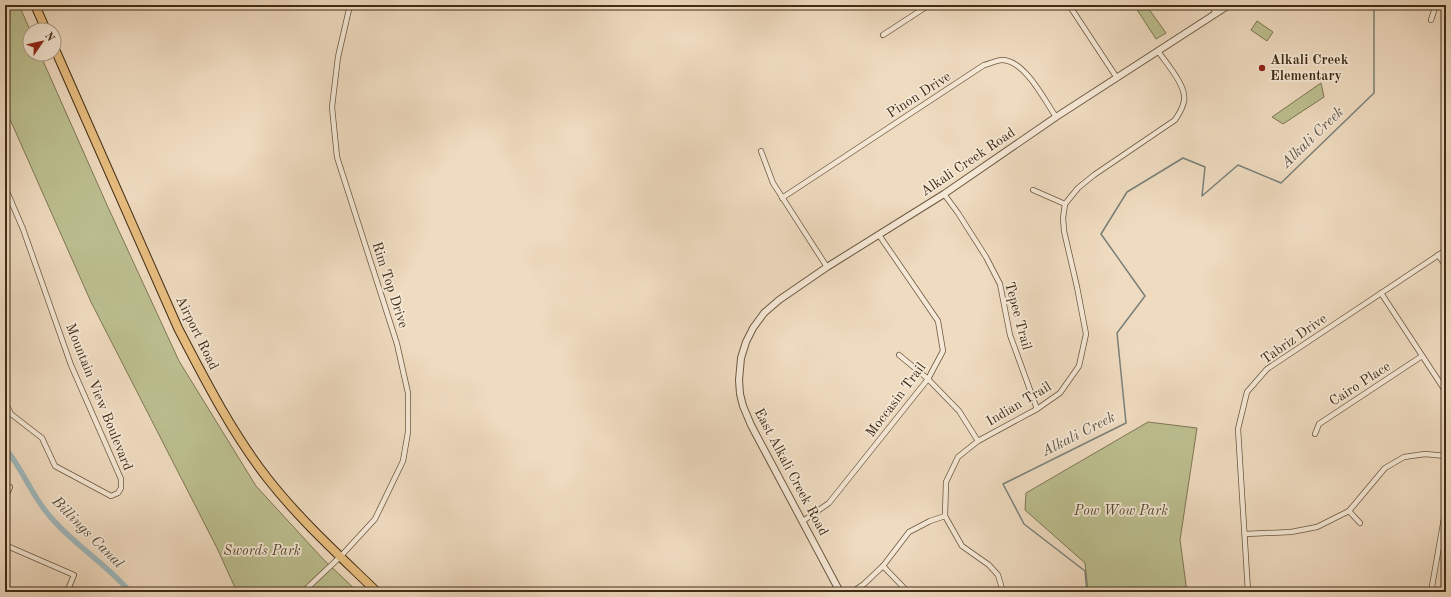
<svg xmlns="http://www.w3.org/2000/svg" width="1451" height="597" font-family="'Old Standard TT',serif">
<style>
.green{fill:#bcbf90;stroke:#7e7653}
.lines{fill:none;stroke-linecap:round;stroke-linejoin:round}
.stream{stroke:#79807a;stroke-width:1.5}
.canal{stroke:#9fb8bc;stroke-width:5.5}
.minor-casing{stroke:#6c5840;stroke-width:6}
.tertiary-casing{stroke:#6c5840;stroke-width:8}
.trunk-casing{stroke:#402c16;stroke-width:10}
.minor{stroke:#f5e8d6;stroke-width:4.5}
.tertiary{stroke:#f5e8d6;stroke-width:6}
.trunk{stroke:#e8be80;stroke-width:8}
.poi-dot{fill:#8f2418;stroke:#f5e8d6;stroke-width:1.5}
.labels{text-anchor:middle;dominant-baseline:central;stroke-width:3.5;stroke-linejoin:round;paint-order:stroke}
.poi-label{font-size:14px;font-weight:bold;fill:#402c16;stroke:#f5e8d6;text-anchor:start}
.street-label{font-size:14px;fill:#402c16;stroke:#f5e8d6}
.park-label{font-size:14px;font-style:italic;fill:#59492e;stroke:#f5e8d6}
.water-label{font-size:15px;font-style:italic;fill:#584f40;stroke:#f5e8d6}
</style>
<rect width="100%" height="100%" fill="#efdbc0"/>
<filter id="stains"><feTurbulence type="fractalNoise" baseFrequency=".005" numOctaves="4"/><feColorMatrix values="0 0 0 0 .2 0 0 0 0 .09 0 0 0 0 .02 0 0 0 .5 -.17"/></filter>
<radialGradient id="worn" r=".72"><stop offset=".6" stop-color="#630" stop-opacity="0"/><stop offset="1" stop-color="#630" stop-opacity=".3"/></radialGradient>
<g class="green">
<path d="M 5,5 L 19,5 L 30,30 L 30,54 L 40,54 L 107,205 L 179,361 L 256,486 L 323,559 L 358,592 L 237,592 L 217,548 L 91,302 L 5,108 Z"/>
<path d="M 1134,5 L 1146,5 L 1166,33 L 1156,39 Z"/>
<path d="M 1257,21 L 1273,32 L 1267,41 L 1251,30 Z"/>
<path d="M 1321,83 L 1324,97 L 1283,124 L 1272,117 Z"/>
<path d="M 1148,422 L 1197,428 L 1180,540 L 1187,592 L 1088,592 L 1085,563 L 1025,510 L 1026,493 Z"/>
</g>
<g class="lines">
<path class="stream" d="M 1087,592 L 1085,571 L 1024,524 L 1003,484 L 1126,423 L 1117,333 L 1145,296 L 1101,234 L 1127,192 L 1183,158 L 1205,167 L 1202,196 L 1238,165 L 1281,183 L 1374,93 L 1374,5"/>
<path class="canal" d="M 5,448 C 22,468 31,494 48,514 C 72,544 106,563 130,592"/>
<defs>
<g id="minor">
<path d="M 1069,5 L 1117,78"/>
<path d="M 1211,5 L 1216,13"/>
<path d="M 1431,20 L 1436,5"/>
<path d="M 883,35 L 929,5"/>
<path d="M 761,151 L 773,183 L 827,267"/>
<path d="M 5,187 L 23,229 L 71,365 L 121,479 L 121,488 L 118,493 L 111,496 L 55,466 L 42,438 L 11,414 L 5,402"/>
<path d="M 1033,190 L 1065,204"/>
<path d="M 944,194 L 958,213 L 986,257 L 1000,284 L 1010,335 L 1037,409"/>
<path d="M 782,198 L 984,65 C 989,64 997,60 1002,60 C 1025,60 1045,101 1056,117"/>
<path d="M 1438,255 L 1446,266"/>
<path d="M 1381,293 L 1446,392"/>
<path d="M 899,355 L 928,379 L 959,411 L 978,441"/>
<path d="M 1315,434 L 1319,424 L 1422,356"/>
<path d="M 5,499 L 10,487"/>
<path d="M 1349,511 L 1360,523"/>
<path d="M 803,521 L 829,503 L 928,379 L 943,351 L 938,321 L 879,235"/>
<path d="M 1245,534 L 1291,532 L 1317,527 L 1349,511 L 1385,468 L 1404,457 L 1425,454 L 1446,456"/>
<path d="M 5,545 L 74,575 L 67,592"/>
<path d="M 883,566 L 908,592"/>
<path d="M 303,592 L 341,556 L 375,519 L 403,461 L 408,432 L 408,393 L 397,344 L 337,157 L 332,107 L 338,57 L 350,5"/>
<path d="M 852,592 L 864,584 L 883,566 L 909,532 L 930,521 L 945,516"/>
<path d="M 1003,592 L 998,575 L 989,565 L 962,546 L 945,516 L 946,482 L 958,457 L 978,441 L 1037,409 L 1060,393 L 1079,366 L 1086,334 L 1077,287 L 1064,231 L 1063,218 L 1065,204 L 1078,188 L 1094,175 L 1175,120 C 1179,114 1183,108 1184,101 C 1187,86 1166,63 1158,51"/>
<path d="M 1248,592 L 1238,429 L 1247,392 L 1267,369 L 1446,250"/>
<path d="M 1431,592 L 1446,507"/>
</g>
<path id="tertiary" d="M 840,592 L 751,425 L 743,406 L 740,394 L 739,380 L 741,358 L 746,342 L 753,328 L 764,313 L 779,300 L 827,267 L 944,194 L 1056,117 L 1229,5"/>
<g id="trunk">
<path d="M 35,5 L 46,30"/>
<path d="M 54,47 L 178,328 C 205,380 232,433 268,479 C 300,520 340,556 377,592"/>
</g>
</defs>
<use href="#minor" class="minor-casing"/>
<use href="#tertiary" class="tertiary-casing"/>
<use href="#trunk" class="trunk-casing"/>
<use href="#minor" class="minor"/>
<use href="#tertiary" class="tertiary"/>
<use href="#trunk" class="trunk"/>
</g>
<circle class="poi-dot" cx="1262" cy="68" r="4"/>
<g class="labels">
<g class="poi-label">
<text x="1270" y="60">Alkali Creek<tspan x="1270" dy="16">Elementary</tspan></text>
</g>
<g class="street-label">
<text transform="translate(919 95) rotate(-33)">Pinon Drive</text>
<text transform="translate(968 162) rotate(-34)">Alkali Creek Road</text>
<text transform="translate(390 285) rotate(72)">Rim Top Drive</text>
<text transform="translate(1018 316) rotate(75)">Tepee Trail</text>
<text transform="translate(197 333) rotate(64)">Airport Road</text>
<text transform="translate(1294 339) rotate(-35)">Tabriz Drive</text>
<text transform="translate(1360 384) rotate(-33)">Cairo Place</text>
<text transform="translate(99 397) rotate(68)">Mountain View Boulevard</text>
<text transform="translate(896 400) rotate(-53)">Moccasin Trail</text>
<text transform="translate(1019 404) rotate(-31)">Indian Trail</text>
<text transform="translate(791 472) rotate(62)">East Alkali Creek Road</text>
</g>
<g class="park-label">
<text x="1121" y="511">Pow Wow Park</text>
<text x="262" y="551">Swords Park</text>
</g>
<g class="water-label">
<text transform="translate(1313 138) rotate(-44)">Alkali Creek</text>
<text transform="translate(1079 435) rotate(-27)">Alkali Creek</text>
<text transform="translate(87 533) rotate(45)">Billings Canal</text>
</g>
</g>
<rect width="1451" height="597" fill="none" stroke="#efdbc0" stroke-width="20"/>
<rect x="6" y="6" width="1439" height="585" fill="none" stroke="#402c16" stroke-width="2"/>
<rect x="10" y="10" width="1431" height="577" fill="none" stroke="#402c16"/>
<g transform="translate(42 42) rotate(56)"><circle r="19" fill="#f5e8d6" stroke="#ad9d89"/>
<path d="M0-3L7 15L0 10L-7 15Z" fill="#8f2418"/>
<text y="-6" font-size="11" font-weight="bold" text-anchor="middle" fill="#402c16">N</text>
</g>
<rect width="100%" height="100%" filter="url(#stains)"/>
<rect width="100%" height="100%" fill="url(#worn)"/>
</svg>
